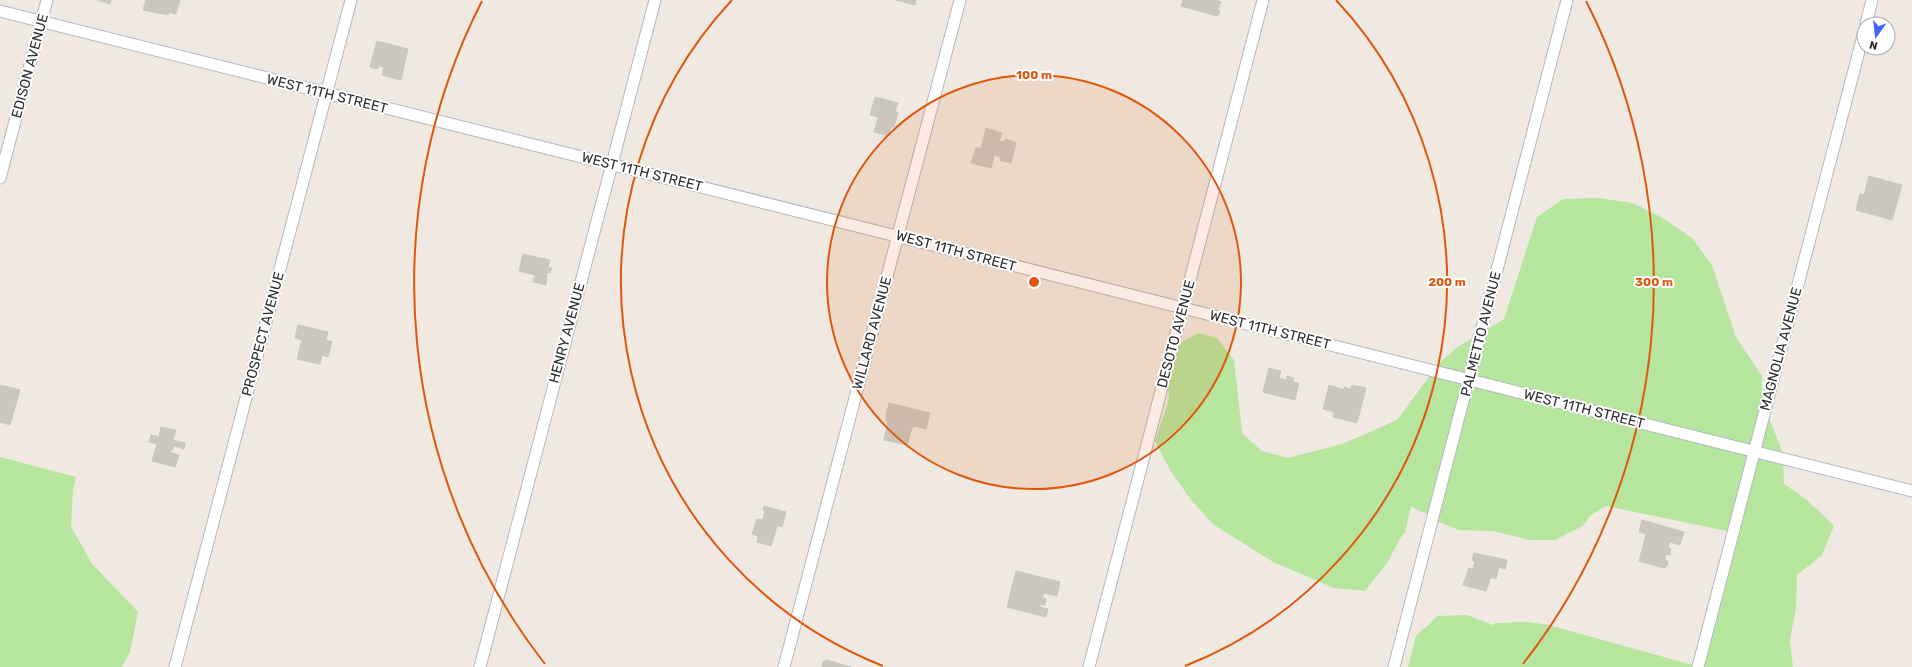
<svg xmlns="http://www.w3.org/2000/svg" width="1912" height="667" font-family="Rubik,sans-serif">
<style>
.green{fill:#b6e59e}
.building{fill:#cbc7bf;stroke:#cbc5ba}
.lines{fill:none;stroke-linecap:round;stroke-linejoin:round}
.street-casing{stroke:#b4b7c1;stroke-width:13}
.street{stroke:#fff;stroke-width:11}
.ring{fill:none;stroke:#df570e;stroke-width:2}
.labels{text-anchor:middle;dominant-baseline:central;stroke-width:4;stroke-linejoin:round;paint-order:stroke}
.street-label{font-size:14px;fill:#2e2e2e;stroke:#fff}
.centre{fill:#df570e;stroke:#fff;stroke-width:2}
.ring-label{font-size:12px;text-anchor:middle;font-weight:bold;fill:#df570e;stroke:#fff;stroke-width:4;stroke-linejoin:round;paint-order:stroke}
</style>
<rect width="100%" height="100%" fill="#efe9e1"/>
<g class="green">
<path d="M 1598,198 L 1633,203 L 1663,218 L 1692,238 L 1712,265 L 1736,337 L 1762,376 L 1762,401 L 1783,453 L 1784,484 L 1807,500 L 1834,526 L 1822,555 L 1797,575 L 1796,607 L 1790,640 L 1793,667 L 1408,667 L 1416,636 L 1438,616 L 1467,615 L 1493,625 L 1496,623 L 1528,622 L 1549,625 L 1696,666 L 1732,532 L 1606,506 L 1591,515 L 1583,526 L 1555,540 L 1530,540 L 1493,531 L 1459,530 L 1434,520 L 1435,515 L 1419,511 L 1411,506 L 1405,533 L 1402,535 L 1387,563 L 1365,591 L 1334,588 L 1273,562 L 1214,525 L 1191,500 L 1170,470 L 1155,441 L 1169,400 L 1168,385 L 1178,344 L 1198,333 L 1217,338 L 1234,360 L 1242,433 L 1262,451 L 1288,458 L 1342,444 L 1375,430 L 1398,419 L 1439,363 L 1456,348 L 1504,319 L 1537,217 L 1563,199 Z"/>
<path d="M 0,457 L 76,477 L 73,490 L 71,527 L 93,565 L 138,612 L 130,652 L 122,667 L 0,667 Z"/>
</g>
<g class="building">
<path d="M 98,0 L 111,0 L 110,4 Z"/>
<path d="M 146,0 L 180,0 L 176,14 L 169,12 L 168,15 L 143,10 Z"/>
<path d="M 896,0 L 916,0 L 915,5 Z"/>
<path d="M 1183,0 L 1216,0 L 1221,2 L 1218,9 L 1220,12 L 1219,14 L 1217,16 L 1181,6 Z"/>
<path d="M 377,41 L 408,49 L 401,80 L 382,75 L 384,67 L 379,66 L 377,69 L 370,67 Z"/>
<path d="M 875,97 L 898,103 L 895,112 L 898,112 L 894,127 L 891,127 L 889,136 L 874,132 L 878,117 L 870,115 Z"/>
<path d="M 986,128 L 1002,133 L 999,141 L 1005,142 L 1006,139 L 1016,143 L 1011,163 L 1000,160 L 1001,157 L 994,155 L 991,168 L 971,163 L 976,147 L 981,149 Z"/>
<path d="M 1869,176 L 1902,185 L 1892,220 L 1856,210 L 1860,194 L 1864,195 Z"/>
<path d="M 523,254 L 550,260 L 548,267 L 552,268 L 550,273 L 547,272 L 546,285 L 533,282 L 535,275 L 519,271 Z"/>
<path d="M 298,325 L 328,332 L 326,340 L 332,342 L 328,357 L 322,355 L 320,364 L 297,359 L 302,340 L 295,338 Z"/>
<path d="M 1269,368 L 1281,371 L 1279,378 L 1286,380 L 1287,376 L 1294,378 L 1293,382 L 1299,383 L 1295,400 L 1263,392 Z"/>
<path d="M 0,385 L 20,390 L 10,425 L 0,422 Z"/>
<path d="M 1329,385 L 1344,390 L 1344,387 L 1351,389 L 1352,385 L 1366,388 L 1357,423 L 1333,417 L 1334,412 L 1323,409 Z"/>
<path d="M 889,403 L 930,413 L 926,429 L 913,426 L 912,428 L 907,445 L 884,440 L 888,422 L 886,421 L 886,416 Z"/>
<path d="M 161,427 L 176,430 L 173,440 L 185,443 L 184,449 L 174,446 L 173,450 L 171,450 L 170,452 L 179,455 L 175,467 L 152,461 L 157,444 L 149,442 L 151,435 L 159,437 Z"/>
<path d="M 764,506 L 786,512 L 782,527 L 777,526 L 771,546 L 757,542 L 758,536 L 752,534 L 757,519 L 763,520 L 765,511 L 763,510 Z"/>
<path d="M 1642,520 L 1684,532 L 1680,545 L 1670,542 L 1668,548 L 1671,549 L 1670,555 L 1666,554 L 1665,559 L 1668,562 L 1667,566 L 1664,568 L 1639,561 L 1646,534 L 1639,532 Z"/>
<path d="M 1474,553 L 1507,560 L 1505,569 L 1499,567 L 1496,579 L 1491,577 L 1486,591 L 1463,585 L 1469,568 L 1473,569 L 1475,561 L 1472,560 Z"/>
<path d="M 1016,571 L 1060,582 L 1057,596 L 1044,593 L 1042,598 L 1046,599 L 1045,605 L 1040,604 L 1040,607 L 1048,609 L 1046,617 L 1007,607 Z"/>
<path d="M 826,660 L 851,667 L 822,667 L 823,662 Z"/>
</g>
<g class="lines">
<defs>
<g id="street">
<path d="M 0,11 L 1912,491"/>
<path d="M 1866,24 L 1872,0"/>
<path d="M 0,178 L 47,0"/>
<path d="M 175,667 L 351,0"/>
<path d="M 480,667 L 655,0"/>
<path d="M 784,667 L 960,0"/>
<path d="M 1089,667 L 1263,0"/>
<path d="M 1394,667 L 1567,0"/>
<path d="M 1698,667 L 1864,32"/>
</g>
</defs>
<use href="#street" class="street-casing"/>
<use href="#street" class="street"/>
</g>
<circle cx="1034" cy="282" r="207" fill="#df570e" fill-opacity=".12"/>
<g class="ring">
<circle cx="1034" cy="282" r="207"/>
<path d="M883 666A413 413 0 0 1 732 0M1336 0A413 413 0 0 1 1185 666"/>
<path d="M545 664A620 620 0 0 1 482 1M1586 1A620 620 0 0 1 1523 664"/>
</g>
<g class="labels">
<g class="street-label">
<text transform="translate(30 66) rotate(-75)">EDISON AVENUE</text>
<text transform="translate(327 94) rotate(14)">WEST 11TH STREET</text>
<text transform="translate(642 172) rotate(14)">WEST 11TH STREET</text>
<text transform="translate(956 251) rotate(15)">WEST 11TH STREET</text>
<text transform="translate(1270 330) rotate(14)">WEST 11TH STREET</text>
<text transform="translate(567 333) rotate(-75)">HENRY AVENUE</text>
<text transform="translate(872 333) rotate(-75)">WILLARD AVENUE</text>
<text transform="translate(263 334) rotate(-75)">PROSPECT AVENUE</text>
<text transform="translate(1176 334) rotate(-75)">DESOTO AVENUE</text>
<text transform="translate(1481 334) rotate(-76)">PALMETTO AVENUE</text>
<text transform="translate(1781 349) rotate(-75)">MAGNOLIA AVENUE</text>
<text transform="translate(1584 409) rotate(14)">WEST 11TH STREET</text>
</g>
</g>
<circle cx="1034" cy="282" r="6" class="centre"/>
<g class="ring-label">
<text x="1034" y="79">100 m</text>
<text x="1447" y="286">200 m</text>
<text x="1654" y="286">300 m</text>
</g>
<g transform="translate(1876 36) rotate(195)"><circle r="19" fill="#ffffff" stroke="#ababab"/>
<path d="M0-3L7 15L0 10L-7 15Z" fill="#4264fb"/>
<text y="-6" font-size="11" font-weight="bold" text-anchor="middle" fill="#2e2e2e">N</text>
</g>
</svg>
